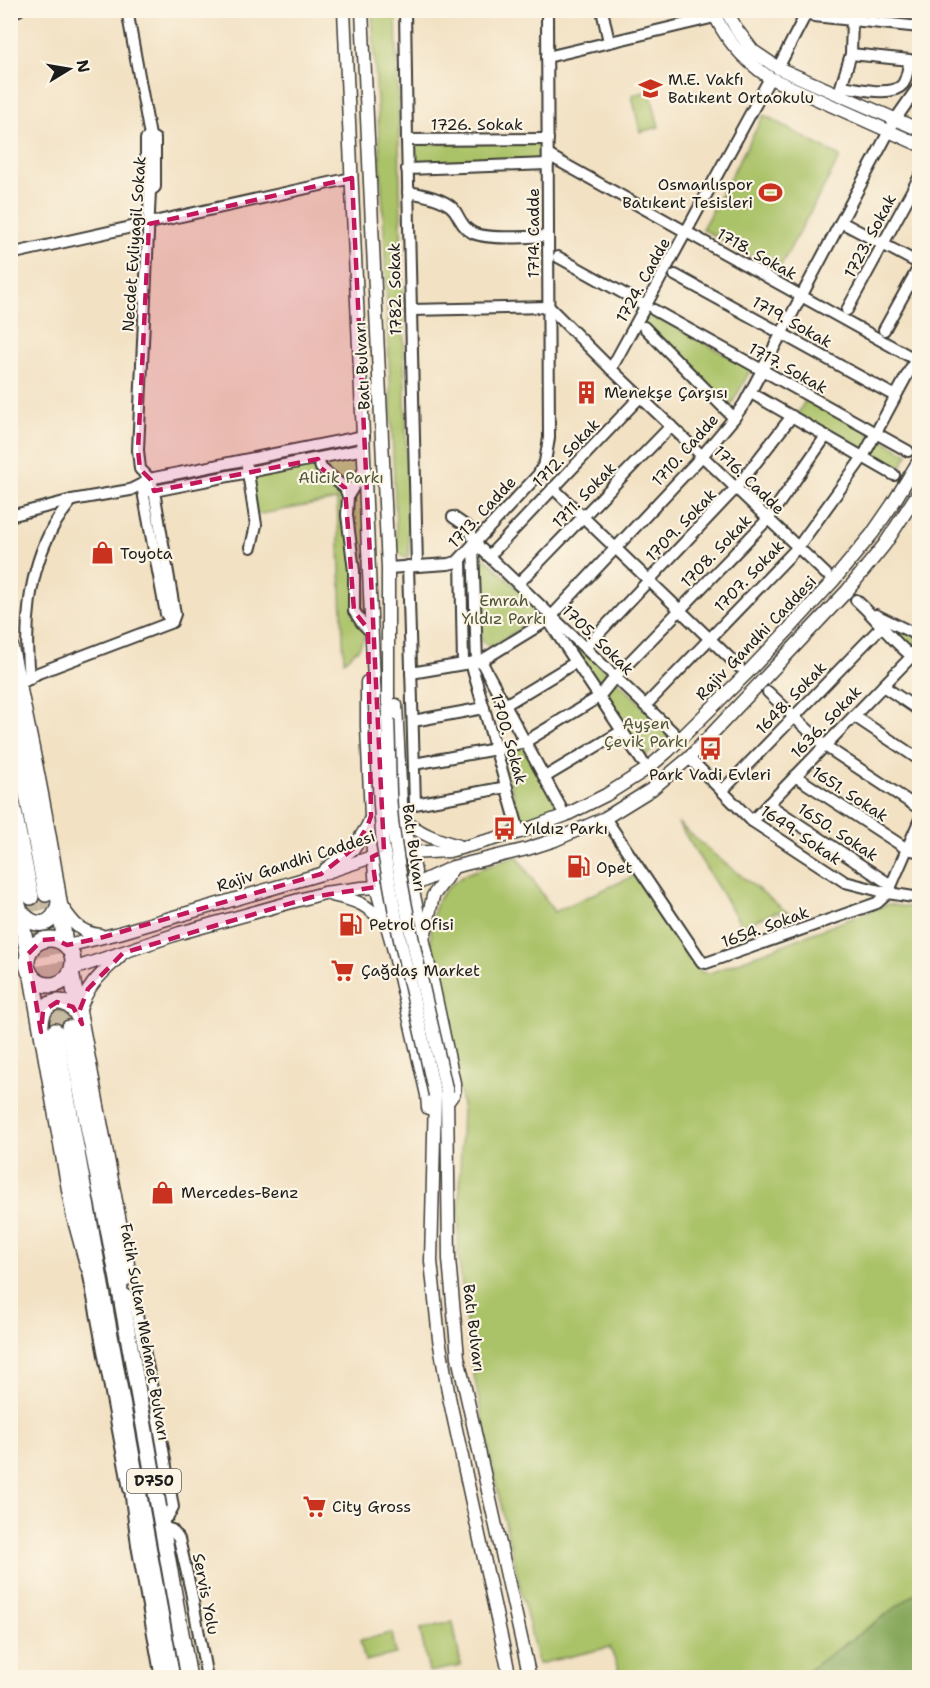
<svg xmlns="http://www.w3.org/2000/svg" width="930" height="1688" font-family="'Shantell Sans',sans-serif">
<style>
.green{fill:#aac268;stroke:#636f42;stroke-width:1.5}
.forest{fill:#87a85c;stroke:#52623c;stroke-width:1.5}
.lines{fill:none;stroke-linecap:round;stroke-linejoin:round}
.highway-tunnel{stroke:#c7baa2;stroke-width:15;stroke-dasharray:15 8;stroke-linecap:butt}
.minor-casing{stroke:#3c3a35;stroke-width:14}
.major-casing{stroke:#3c3a35;stroke-width:15}
.highway-casing{stroke:#3c3a35;stroke-width:18}
.minor{stroke:#fff;stroke-width:10}
.major{stroke:#fff;stroke-width:12}
.highway{stroke:#fff;stroke-width:15}
.major-bridge-casing{stroke:#3c3a35;stroke-width:15;stroke-linecap:butt}
.major-bridge{stroke:#fff;stroke-width:12}
.marked{fill:#c2185b;fill-opacity:0.2;stroke:#c2185b;stroke-width:4.5;stroke-dasharray:12 8;stroke-linejoin:round}
.labels{text-anchor:middle;dominant-baseline:central;stroke-width:4.5;stroke-linejoin:round;paint-order:stroke}
.shield{fill:#fcf5e5;stroke:#5f5d58;stroke-width:1.5}
.shield-label{font-size:15px;font-weight:bold;fill:#1c1c1c}
.poi-label{font-size:16px;fill:#1c1c1c;stroke:#fcf5e5;text-anchor:start}
.street-label{font-size:16px;fill:#1c1c1c;stroke:#fcf5e5}
.park-label{font-size:16px;fill:#4e5637;stroke:#fcf5e5}
</style>
<rect width="100%" height="100%" fill="#fcf5e5"/>
<filter id="ink" filterUnits="userSpaceOnUse"><feTurbulence type="fractalNoise" baseFrequency=".0167" numOctaves="2"/><feDisplacementMap in="SourceGraphic" scale="12" xChannelSelector="R" yChannelSelector="G"/><feConvolveMatrix kernelMatrix="1 2 1 2 8 2 1 2 1" color-interpolation-filters="sRGB"/></filter>
<filter id="wash" filterUnits="userSpaceOnUse"><feTurbulence type="fractalNoise" baseFrequency=".008" numOctaves="4" result="noise"/><feDisplacementMap in="SourceGraphic" scale="24" xChannelSelector="R" yChannelSelector="G"/><feGaussianBlur stdDeviation="1.35" result="paint"/><feColorMatrix in="noise" values="0 0 0 0 0 0 0 0 0 0 0 0 0 0 0 0 0 1.4 0 .05"/><feComposite in="paint" operator="in"/></filter>
<g filter="url(#wash)">
<rect width="100%" height="100%" fill="#f2e1c3"/>
<g class="green">
<path d="M 372,11 L 396,11 L 409,555 L 406,558 L 397,553 L 383,210 Z"/>
<path d="M 650,91 L 659,127 L 640,132 L 632,95 Z"/>
<path d="M 764,115 L 840,157 L 778,271 L 702,229 Z"/>
<path d="M 539,141 L 540,162 L 414,165 L 413,144 Z"/>
<path d="M 650,312 L 751,369 L 730,407 L 643,324 Z"/>
<path d="M 807,397 L 908,454 L 897,474 L 796,417 Z"/>
<path d="M 364,449 L 368,629 L 359,648 L 344,661 L 337,500 L 256,515 L 248,473 Z"/>
<path d="M 481,558 L 485,558 L 543,613 L 493,646 L 488,646 L 482,642 L 481,637 L 478,560 Z"/>
<path d="M 878,618 L 918,638 L 909,653 Z"/>
<path d="M 556,624 L 612,677 L 600,692 Z"/>
<path d="M 615,679 L 672,734 L 643,758 L 602,696 Z"/>
<path d="M 525,746 L 558,807 L 520,822 L 502,752 Z"/>
<path d="M 678,823 L 716,856 L 792,916 L 776,912 L 742,926 Z"/>
<path d="M 517,856 L 554,912 L 636,875 L 701,972 L 710,973 L 888,904 L 919,909 L 919,1591 L 799,1677 L 621,1677 L 610,1647 L 538,1664 L 496,1484 L 470,1356 L 458,1252 L 462,1104 L 431,949 L 431,920 L 439,898 L 449,886 L 466,874 Z"/>
<path d="M 453,1622 L 461,1666 L 429,1672 L 420,1629 Z"/>
<path d="M 392,1633 L 396,1654 L 365,1661 L 360,1640 Z"/>
</g>
<path class="forest" d="M 919,1591 L 919,1677 L 799,1677 Z"/>
</g>
<g filter="url(#ink)">
<g class="lines">
<g class="highway-tunnel">
<path d="M 46,894 L 69,1028"/>
<path d="M 31,897 L 55,1031"/>
</g>
<defs>
<g id="minor">
<path d="M 127,10 L 150,136 L 155,139 L 155,187 L 150,191 L 138,450 L 140,469 L 151,480 L 154,491 L 175,614 L 172,622"/>
<path d="M 405,10 L 407,140 L 417,566"/>
<path d="M 602,10 L 609,42"/>
<path d="M 10,11 L 19,10"/>
<path d="M 814,16 L 920,27"/>
<path d="M 547,57 L 715,17"/>
<path d="M 778,68 L 808,10"/>
<path d="M 842,86 C 858,88 892,98 903,84 C 907,78 908,68 910,60 L 851,54"/>
<path d="M 840,90 L 851,54 L 852,19"/>
<path d="M 150,136 L 146,139 L 146,186 L 150,191"/>
<path d="M 407,140 L 548,139"/>
<path d="M 548,155 L 920,362"/>
<path d="M 407,169 L 548,164"/>
<path d="M 408,192 C 421,194 447,199 455,211 C 460,219 463,228 473,233 C 489,240 530,237 548,236"/>
<path d="M 841,222 L 920,264"/>
<path d="M 10,254 L 352,178"/>
<path d="M 558,257 L 646,306"/>
<path d="M 675,275 L 895,396"/>
<path d="M 411,310 L 549,307 L 611,369 L 826,574"/>
<path d="M 654,310 L 908,451"/>
<path d="M 847,310 L 920,176"/>
<path d="M 644,327 L 734,418"/>
<path d="M 884,330 L 920,265"/>
<path d="M 611,369 L 770,78"/>
<path d="M 751,393 L 894,475"/>
<path d="M 318,459 L 321,468 L 345,488 L 348,496 L 347,515 L 354,571 L 354,611 L 362,623 L 368,629"/>
<path d="M 247,466 L 256,525 L 251,547"/>
<path d="M 142,486 L 166,614 L 172,622"/>
<path d="M 553,488 L 739,667"/>
<path d="M 147,491 L 154,491 L 364,449"/>
<path d="M 348,496 L 365,468"/>
<path d="M 10,516 L 72,500 L 130,490 L 154,478 L 364,436"/>
<path d="M 453,517 L 469,528 L 475,543 L 674,733"/>
<path d="M 473,545 L 477,662"/>
<path d="M 489,556 L 640,397"/>
<path d="M 461,559 L 463,664"/>
<path d="M 408,566 L 415,804 L 507,787"/>
<path d="M 388,568 L 448,564 L 457,562 L 538,475 L 545,462 L 549,438 L 547,10"/>
<path d="M 518,584 L 671,426"/>
<path d="M 856,600 C 878,619 896,647 920,662"/>
<path d="M 876,615 L 915,634"/>
<path d="M 548,620 L 642,761"/>
<path d="M 585,648 L 736,488 L 792,416"/>
<path d="M 481,661 L 561,808"/>
<path d="M 471,663 L 517,824"/>
<path d="M 411,673 L 481,661 L 548,620 L 702,456 L 734,418 L 744,404 L 895,120 L 920,84"/>
<path d="M 29,679 C 24,629 28,572 53,527 C 58,518 65,509 72,500"/>
<path d="M 25,681 L 38,673 L 172,622"/>
<path d="M 883,686 L 920,711"/>
<path d="M 768,692 L 825,746 L 920,809"/>
<path d="M 505,705 L 576,662"/>
<path d="M 645,706 L 798,547 L 863,457 L 920,351"/>
<path d="M 854,716 L 920,760"/>
<path d="M 413,721 L 484,708"/>
<path d="M 689,758 L 752,821 L 845,882 L 888,893 L 920,898"/>
<path d="M 414,764 L 496,749 L 525,742 L 599,697 L 615,677 L 768,519 L 826,436"/>
<path d="M 795,776 L 907,849 L 920,852"/>
<path d="M 545,777 L 622,731"/>
<path d="M 722,791 L 882,626"/>
<path d="M 768,804 L 891,885"/>
<path d="M 605,818 L 702,962 L 706,963 L 877,903 L 888,893 L 920,819"/>
<path d="M 752,821 L 911,657 L 920,642"/>
<path d="M 87,1265 L 129,1489 L 139,1500"/>
<path d="M 121,1293 C 128,1295 132,1298 135,1305 L 156,1409 L 173,1507 L 168,1516 L 161,1521"/>
<path d="M 130,1489 L 137,1545"/>
<path d="M 162,1527 L 172,1530 L 179,1539 L 191,1591 L 207,1678"/>
<path d="M 145,1533 L 137,1545 L 161,1678"/>
</g>
<g id="major">
<path d="M 344,10 L 375,705"/>
<path d="M 362,10 L 388,568 L 388,719"/>
<path d="M 713,10 C 724,40 745,61 770,78 L 920,145"/>
<path d="M 726,10 L 737,30 L 753,51 L 778,68 L 920,130"/>
<path d="M 367,682 L 367,726 L 372,839 L 376,887 L 393,947 L 427,1095 L 428,1108"/>
<path d="M 396,705 L 401,803 L 409,853 L 413,861 L 415,872 L 412,886 L 454,1083 L 454,1093 L 449,1100"/>
<path d="M 404,820 C 423,836 439,840 462,847"/>
<path d="M 326,869 L 354,848 L 367,827 L 370,820"/>
<path d="M 331,895 C 359,901 366,904 386,924"/>
<path d="M 60,904 C 71,920 78,933 100,935"/>
<path d="M 425,933 L 433,896 L 453,868"/>
<path d="M 67,946 L 119,933 L 321,874 L 372,857 L 389,849 L 401,848 L 409,853 L 449,851 L 520,832 L 566,815 L 606,795 L 647,769 L 668,751 L 746,674 L 788,630 L 833,581 L 872,534 L 892,505 L 920,459"/>
<path d="M 73,969 L 180,933 L 324,893 L 362,888 L 376,887 L 387,892 L 394,892 L 412,886 L 453,867 L 527,849 L 555,840 L 605,818 L 652,789 L 689,758 L 847,591 L 885,544 L 920,490"/>
<path d="M 79,1012 C 87,985 100,975 120,956"/>
<path d="M 447,1093 L 449,1259 L 458,1357 L 530,1678"/>
<path d="M 435,1095 L 431,1261 L 439,1339 L 449,1397 L 510,1678"/>
</g>
<g id="highway">
<path d="M 10,645 C 31,744 52,844 65,944"/>
<path d="M 10,706 L 46,894"/>
<path d="M 10,791 L 31,897"/>
<path d="M 10,865 L 28,954"/>
<path d="M 19,909 C 32,929 53,929 59,904"/>
<circle cx="50" cy="962" r="23"/>
<path d="M 71,972 L 127,1267 L 126,1276 L 119,1285"/>
<path d="M 32,977 L 74,1215 L 88,1266"/>
<path d="M 41,1024 C 42,997 69,995 79,1018"/>
<path d="M 69,1028 L 119,1285 L 189,1678"/>
<path d="M 55,1031 L 172,1678"/>
</g>
</defs>
<use href="#minor" class="minor-casing"/>
<use href="#major" class="major-casing"/>
<use href="#highway" class="highway-casing"/>
<use href="#minor" class="minor"/>
<use href="#major" class="major"/>
<use href="#highway" class="highway"/>
<defs>
<g id="major-bridge">
<path d="M 375,705 L 380,805 L 383,847 L 399,935 L 435,1095"/>
<path d="M 388,719 C 390,760 388,802 395,842 C 407,926 429,1010 447,1093"/>
</g>
</defs>
<use href="#major-bridge" class="major-bridge-casing"/>
<use href="#major-bridge" class="major-bridge"/>
</g>
</g>
<path class="marked" d="M 352,178 L 384,851 L 372,857 L 376,887 L 312,897 L 123,953 L 88,989 L 79,1012 L 82,1024 L 73,1007 L 57,1002 L 43,1011 L 41,1032 L 28,954 L 42,940 L 55,939 L 67,945 L 100,938 L 321,874 L 354,848 L 367,827 L 371,816 L 368,629 L 354,611 L 345,488 L 321,468 L 318,459 L 154,491 L 151,480 L 140,469 L 138,450 L 149,224 Z"/>
<defs>
<symbol id="school-bare" viewBox="-9 -9 18 18"><path d="M0-5L7-2L0 1L-7-2ZM-4 1L0 2.5L4 1V4Q0 6-4 4Z" fill="#c8321e" stroke="#fcf5e5" stroke-width="2.5" paint-order="stroke"/></symbol>
<symbol id="stadium-bare" viewBox="-9 -9 18 18"><path d="M0-5a6.5 5 0 1 0 0 10a6.5 5 0 1 0 0-10ZM-3.5-1.8h7v3.6h-7Z" fill="#c8321e" stroke="#fcf5e5" stroke-width="2.5" paint-order="stroke"/></symbol>
<symbol id="building-bare" viewBox="-9 -9 18 18"><path d="M-4-6H4V6H1V3H-1V6H-4ZM-2.5-4.3h1.7v1.8h-1.7ZM.8-4.3h1.7v1.8H.8ZM-2.5-1h1.7V.8h-1.7ZM.8-1h1.7V.8H.8Z" fill="#c8321e" stroke="#fcf5e5" stroke-width="2.5" paint-order="stroke"/></symbol>
<symbol id="shop-bare" viewBox="-9 -9 18 18"><path d="M-5-2.5h2.3a2.7 3.5 0 0 1 5.4 0H5L5.5 6h-11ZM-1.5-2.5h3a1.5 2.3 0 0 0-3 0Z" fill="#c8321e" stroke="#fcf5e5" stroke-width="2.5" paint-order="stroke"/></symbol>
<symbol id="bus-bare" viewBox="-9 -9 18 18"><path d="M-5-6H5V4H4V6H2V4H-2V6H-4V4H-5ZM-3.5-4V0h7V-4ZM-3.5 1.2v1.5H-2V1.2ZM2 1.2v1.5H3.5V1.2Z" fill="#c8321e" stroke="#fcf5e5" stroke-width="2.5" paint-order="stroke"/></symbol>
<symbol id="fuel-bare" viewBox="-9 -9 18 18"><path d="M-5.5-6h7V0h2V4h1.3V-2.5L3-4.5l.8-.8L6-3V5H2.5V1h-1V6h-7ZM-4.2-4.7v3.2H.2V-4.7Z" fill="#c8321e" stroke="#fcf5e5" stroke-width="2.5" paint-order="stroke"/></symbol>
<symbol id="supermarket-bare" viewBox="-9 -9 18 18"><path d="M-6-5.5h2.5l.6 2H6L4.5 2H-2.5L-4.4-4H-6ZM-1.5 3.2a1.3 1.3 0 1 0 .1 0ZM3 3.2a1.3 1.3 0 1 0 .1 0Z" fill="#c8321e" stroke="#fcf5e5" stroke-width="2.5" paint-order="stroke"/></symbol>
</defs>
<g fill-rule="evenodd">
<use href="#school-bare" x="634" y="72" width="33" height="33"/>
<use href="#stadium-bare" x="754" y="176" width="33" height="33"/>
<use href="#building-bare" x="570" y="376" width="33" height="33"/>
<use href="#shop-bare" x="86" y="536" width="33" height="33"/>
<use href="#bus-bare" x="694" y="732" width="33" height="33"/>
<use href="#bus-bare" x="488" y="812" width="33" height="33"/>
<use href="#fuel-bare" x="562" y="850" width="33" height="33"/>
<use href="#fuel-bare" x="334" y="908" width="33" height="33"/>
<use href="#supermarket-bare" x="326" y="954" width="33" height="33"/>
<use href="#shop-bare" x="146" y="1176" width="33" height="33"/>
<use href="#supermarket-bare" x="298" y="1490" width="33" height="33"/>
</g>
<g class="labels">
<rect class="shield" x="127" y="1469" width="54" height="24" rx="4.5"/>
<g class="shield-label">
<text x="154" y="1481">D750</text>
</g>
<g class="poi-label">
<text x="668" y="79">M.E. Vakfı<tspan x="668" dy="18">Batıkent Ortaokulu</tspan></text>
<text x="753" y="184" text-anchor="end">Osmanlıspor<tspan x="753" dy="18">Batıkent Tesisleri</tspan></text>
<text x="604" y="392">Menekşe Çarşısı</text>
<text x="120" y="553">Toyota</text>
<text x="710" y="774" text-anchor="middle">Park Vadi Evleri</text>
<text x="523" y="828">Yıldız Parkı</text>
<text x="596" y="867">Opet</text>
<text x="369" y="924">Petrol Ofisi</text>
<text x="361" y="970">Çağdaş Market</text>
<text x="181" y="1192">Mercedes-Benz</text>
<text x="332" y="1506">City Gross</text>
</g>
<g class="street-label">
<text x="477" y="124">1726. Sokak</text>
<text transform="translate(533 233) rotate(-90)">1714. Cadde</text>
<text transform="translate(870 236) rotate(-62)">1723. Sokak</text>
<text transform="translate(134 244) rotate(-86)">Necdet Evliyagil Sokak</text>
<text transform="translate(757 254) rotate(29)">1718. Sokak</text>
<text transform="translate(643 280) rotate(-61)">1724. Cadde</text>
<text transform="translate(395 289) rotate(-91)">1782. Sokak</text>
<text transform="translate(792 322) rotate(29)">1719. Sokak</text>
<text transform="translate(362 366) rotate(-93)">Batı Bulvarı</text>
<text transform="translate(788 368) rotate(29)">1717. Sokak</text>
<text transform="translate(685 450) rotate(-48)">1710. Cadde</text>
<text transform="translate(566 453) rotate(-46)">1712. Sokak</text>
<text transform="translate(749 480) rotate(44)">1716. Cadde</text>
<text transform="translate(584 495) rotate(-46)">1711. Sokak</text>
<text transform="translate(482 512) rotate(-47)">1713. Cadde</text>
<text transform="translate(681 525) rotate(-46)">1709. Sokak</text>
<text transform="translate(716 551) rotate(-46)">1708. Sokak</text>
<text transform="translate(749 576) rotate(-46)">1707. Sokak</text>
<text transform="translate(756 638) rotate(-46)">Rajiv Gandhi Caddesi</text>
<text transform="translate(598 640) rotate(44)">1705. Sokak</text>
<text transform="translate(791 698) rotate(-46)">1648. Sokak</text>
<text transform="translate(826 722) rotate(-46)">1636. Sokak</text>
<text transform="translate(509 739) rotate(74)">1700. Sokak</text>
<text transform="translate(850 794) rotate(33)">1651. Sokak</text>
<text transform="translate(838 832) rotate(33)">1650. Sokak</text>
<text transform="translate(801 835) rotate(34)">1649. Sokak</text>
<text transform="translate(414 848) rotate(82)">Batı Bulvarı</text>
<text transform="translate(296 861) rotate(-18)">Rajiv Gandhi Caddesi</text>
<text transform="translate(765 927) rotate(-20)">1654. Sokak</text>
<text transform="translate(474 1328) rotate(83)">Batı Bulvarı</text>
<text transform="translate(145 1332) rotate(80)">Fatih Sultan Mehmet Bulvarı</text>
<text transform="translate(206 1594) rotate(79)">Servis Yolu</text>
</g>
<g class="park-label">
<text x="341" y="477">Alicik Parkı</text>
<text x="504" y="600">Emrah<tspan x="504" dy="18">Yıldız Parkı</tspan></text>
<text x="646" y="723">Ayşen<tspan x="646" dy="18">Çevik Parkı</tspan></text>
</g>
</g>
<rect width="930" height="1688" fill="none" stroke="#fcf5e5" stroke-width="36"/>
<g transform="translate(69 69) rotate(79)" stroke="#fcf5e5" stroke-width="4.5" paint-order="stroke">
<path d="M0-4.5L10 22L0 15L-10 22Z" fill="#1c1c1c"/>
<text y="-9" font-size="16" font-weight="bold" text-anchor="middle" fill="#1c1c1c">N</text>
</g>
</svg>
